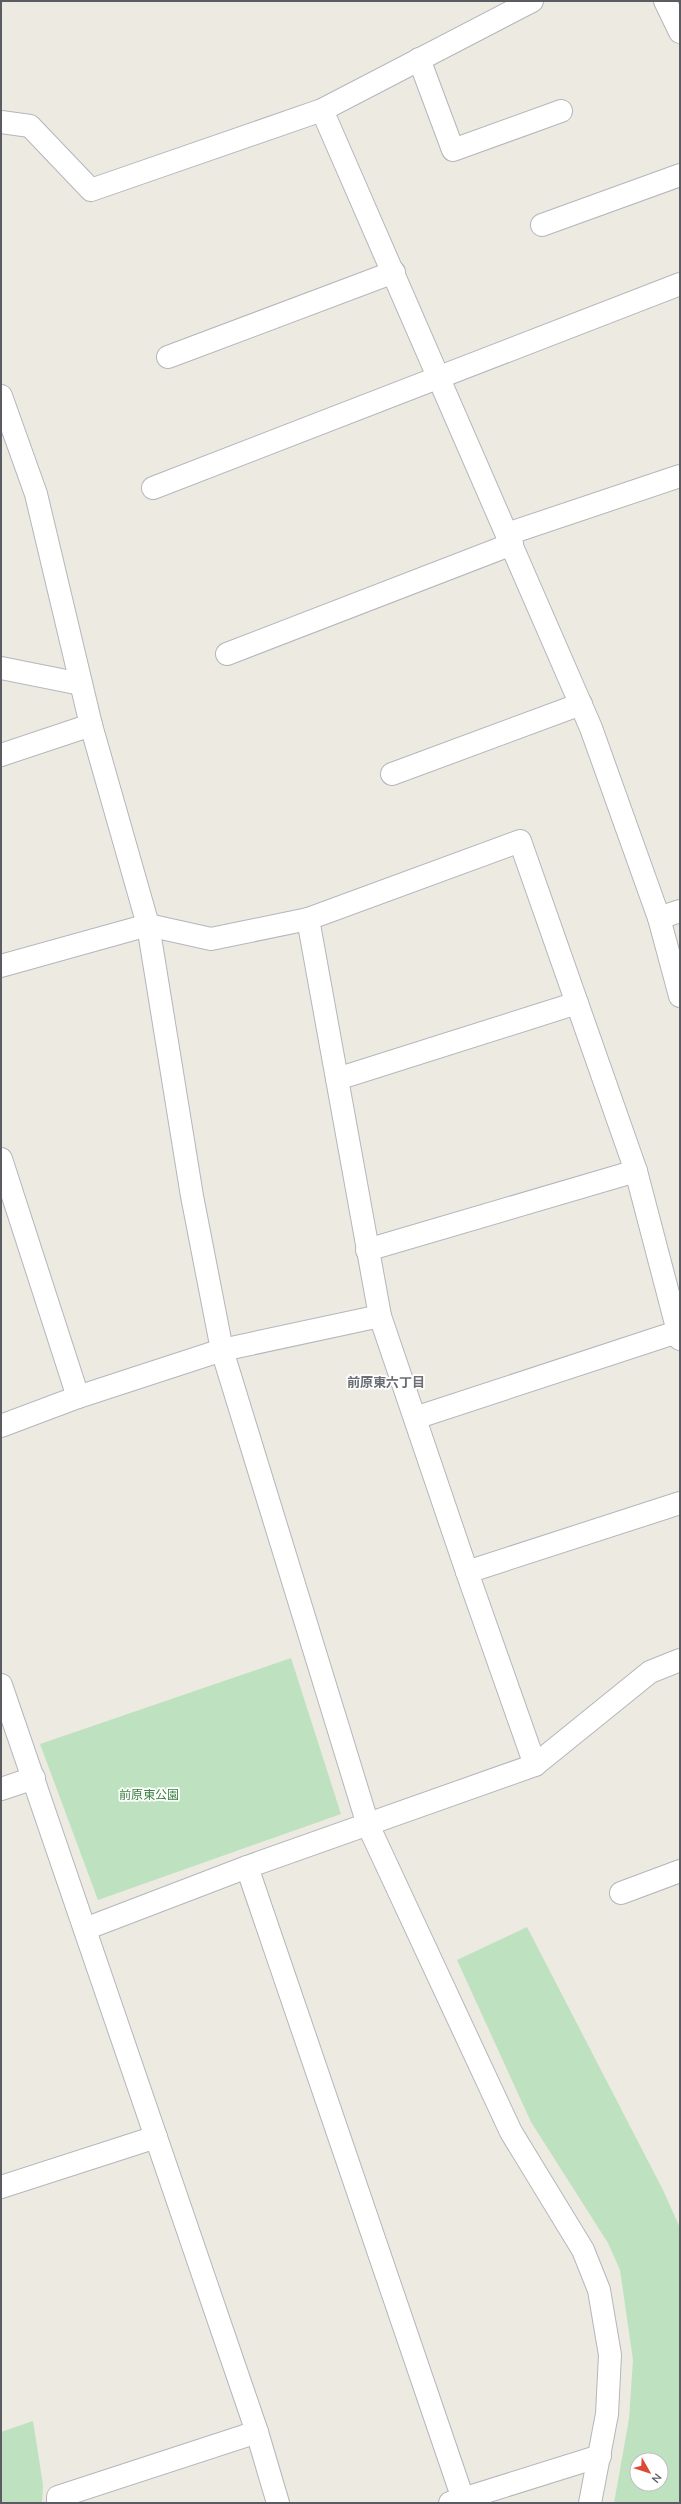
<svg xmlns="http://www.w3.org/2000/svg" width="681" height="2504" font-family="Mulish,'Noto Sans JP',sans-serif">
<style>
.green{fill:#bee2c0;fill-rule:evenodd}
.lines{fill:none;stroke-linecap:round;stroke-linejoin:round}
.minor-casing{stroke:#b4b6bb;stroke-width:24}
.minor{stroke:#fff;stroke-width:22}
.labels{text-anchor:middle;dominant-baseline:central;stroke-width:3.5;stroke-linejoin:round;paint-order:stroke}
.park-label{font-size:12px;fill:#398140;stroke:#fff}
.neighbourhood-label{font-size:13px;font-weight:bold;fill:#6b6e73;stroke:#fff}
</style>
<rect width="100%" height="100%" fill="#eceae1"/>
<g class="green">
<path d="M 291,1658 L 341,1814 L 98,1900 L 40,1744 Z"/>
<path d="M 527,1927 L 663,2190 L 680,2228 L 680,2503 L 614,2503 L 629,2419 L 633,2360 L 620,2270 L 608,2243 L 531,2122 L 457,1960 ZM 637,2460 L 661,2460 L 661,2484 L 637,2484 Z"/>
<path d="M 33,2421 L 43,2485 L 42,2503 L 1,2503 L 1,2432 Z"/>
</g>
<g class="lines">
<defs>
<g id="minor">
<path d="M 665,1 L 680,32"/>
<path d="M 419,59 L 453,150 L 561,111"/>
<path d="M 322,110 L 591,728 L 659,918 L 680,996"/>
<path d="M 1,122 L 30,126 L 91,190 L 322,110 L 532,1"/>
<path d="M 542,225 L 680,175"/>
<path d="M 168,357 L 394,272"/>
<path d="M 1,396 L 36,494 L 91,725 L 148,925 L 192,1196 L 222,1350 L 368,1825 L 511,2132 L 583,2250 L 599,2290 L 610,2355 L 607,2414 L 590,2503"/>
<path d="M 153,488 L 680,284"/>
<path d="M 507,534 L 680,476"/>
<path d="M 227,654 L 512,544"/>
<path d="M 1,668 L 81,684"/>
<path d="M 1,755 L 91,725"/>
<path d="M 392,774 L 581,704"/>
<path d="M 659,918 L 680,911"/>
<path d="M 308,919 L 380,1316 L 467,1572 L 535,1765"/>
<path d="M 1,966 L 148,925 L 211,939 L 308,919 L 520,841 L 636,1171 L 680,1339"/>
<path d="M 337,1079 L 577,1003"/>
<path d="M 1,1159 L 78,1397"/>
<path d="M 367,1250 L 636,1171"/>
<path d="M 415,1418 L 677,1332"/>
<path d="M 1,1426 L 78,1397 L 222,1350 L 380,1316"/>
<path d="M 467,1572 L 680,1503"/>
<path d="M 1,1685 L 257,2432 L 278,2503"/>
<path d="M 1,1789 L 34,1778"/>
<path d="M 247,1867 L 463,2499"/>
<path d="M 621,1893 L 680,1871"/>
<path d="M 85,1929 L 247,1867 L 535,1765 L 650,1672 L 680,1660"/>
<path d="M 1,2187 L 156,2137"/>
<path d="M 58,2503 L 58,2497 L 257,2432"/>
<path d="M 450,2503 L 600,2456"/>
</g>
</defs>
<use href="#minor" class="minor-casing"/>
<use href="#minor" class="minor"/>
</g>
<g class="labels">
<g class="park-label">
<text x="149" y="1794">前原東公園</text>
</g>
<g class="neighbourhood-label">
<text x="386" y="1382">前原東六丁目</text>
</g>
</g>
<rect width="681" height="2504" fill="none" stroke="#5a5c61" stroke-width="4"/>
<g transform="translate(649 2472) rotate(129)"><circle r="19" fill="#ffffff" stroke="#bdbec0"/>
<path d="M0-3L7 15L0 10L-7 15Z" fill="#de4a34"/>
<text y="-6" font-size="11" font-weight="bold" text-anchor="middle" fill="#5a5c61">N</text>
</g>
</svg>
